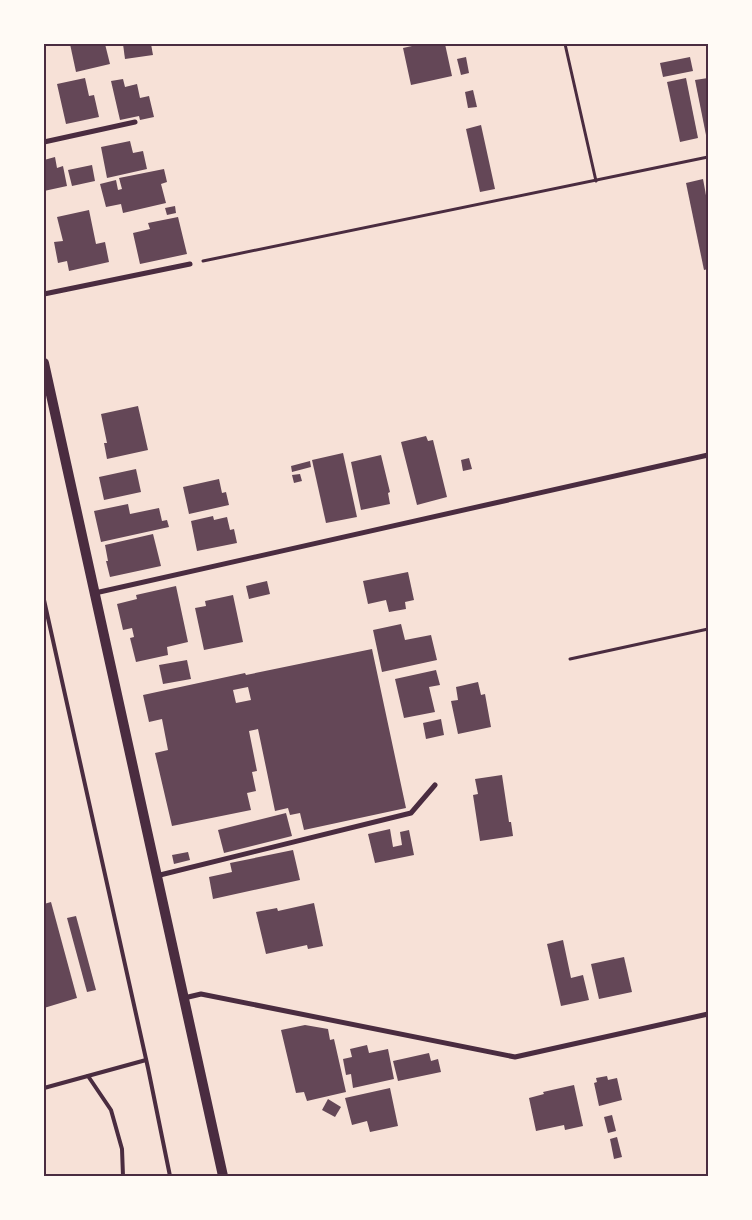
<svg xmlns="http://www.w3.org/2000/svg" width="752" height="1220" font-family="Figtree,sans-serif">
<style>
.building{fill:#644757;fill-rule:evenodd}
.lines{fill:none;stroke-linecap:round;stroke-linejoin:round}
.path{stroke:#4a2c40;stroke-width:3}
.service{stroke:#4a2c40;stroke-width:4}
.minor{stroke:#4a2c40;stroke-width:5}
.secondary{stroke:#4a2c40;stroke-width:10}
.neatline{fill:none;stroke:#4a2c40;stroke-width:2}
</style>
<rect width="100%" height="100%" fill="#f7e1d7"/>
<g class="building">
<path d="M 70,44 L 105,44 L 110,64 L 76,72 Z"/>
<path d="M 123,44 L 151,44 L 153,55 L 125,59 Z"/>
<path d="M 421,44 L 426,44 L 427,46 L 445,44 L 452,76 L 411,85 L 403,48 Z"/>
<path d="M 466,57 L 469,73 L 461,75 L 457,59 Z"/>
<path d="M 690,57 L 693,71 L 663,77 L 660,63 Z"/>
<path d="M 85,78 L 89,96 L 94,95 L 99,117 L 66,124 L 57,84 Z"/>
<path d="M 686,78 L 698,138 L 680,142 L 667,82 Z"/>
<path d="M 708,78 L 708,140 L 707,140 L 695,80 Z"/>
<path d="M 123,79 L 125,87 L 137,84 L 140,98 L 149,96 L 154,117 L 140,120 L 139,116 L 120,120 L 111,81 Z"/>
<path d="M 473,90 L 477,107 L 468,108 L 465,92 Z"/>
<path d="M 481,125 L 495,189 L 480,192 L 466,129 Z"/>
<path d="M 130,141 L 133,153 L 143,151 L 147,169 L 107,178 L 101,147 Z"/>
<path d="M 55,157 L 57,168 L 63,166 L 67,186 L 44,191 L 44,160 Z"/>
<path d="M 92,165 L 95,181 L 72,186 L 68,170 Z"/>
<path d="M 164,169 L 167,182 L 161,184 L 166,203 L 123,213 L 121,204 L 106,207 L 100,184 L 116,180 L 118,190 L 122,189 L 119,178 Z"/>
<path d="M 703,179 L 708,206 L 708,269 L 704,270 L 686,183 Z"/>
<path d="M 175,206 L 176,213 L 167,215 L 165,208 Z"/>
<path d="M 89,210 L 96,244 L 105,242 L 109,262 L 69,271 L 67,261 L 58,263 L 54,242 L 63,241 L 57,217 Z"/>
<path d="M 178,217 L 187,254 L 140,264 L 133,233 L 150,229 L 148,223 Z"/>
<path d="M 138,406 L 148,450 L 107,459 L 104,443 L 107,443 L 101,414 Z"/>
<path d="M 426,436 L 428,441 L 433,440 L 447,497 L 417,505 L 401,442 Z"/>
<path d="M 343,453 L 357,517 L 326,523 L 312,460 Z"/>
<path d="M 381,455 L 390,492 L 388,493 L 390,504 L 361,510 L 351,462 Z"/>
<path d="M 469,458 L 472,469 L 463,471 L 461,460 Z"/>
<path d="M 310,461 L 311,467 L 292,472 L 291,466 Z"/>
<path d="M 136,469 L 141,492 L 104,500 L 99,477 Z"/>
<path d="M 300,474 L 302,481 L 294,483 L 292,475 Z"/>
<path d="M 219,479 L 222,493 L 226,492 L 229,505 L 189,514 L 183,487 Z"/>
<path d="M 128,504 L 130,514 L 159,508 L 162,521 L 167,520 L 169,527 L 101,542 L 94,511 Z"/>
<path d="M 213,516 L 214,520 L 227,517 L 230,530 L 234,529 L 237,543 L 197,551 L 191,521 Z"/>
<path d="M 153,534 L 161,566 L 110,577 L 106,561 L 108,561 L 105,545 Z"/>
<path d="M 408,572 L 414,600 L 405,602 L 406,609 L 389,612 L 386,600 L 368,604 L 363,581 Z"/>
<path d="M 267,581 L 270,594 L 249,599 L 246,586 Z"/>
<path d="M 176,586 L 188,642 L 167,647 L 168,655 L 136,662 L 130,638 L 134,637 L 132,628 L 123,630 L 117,604 L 137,599 L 136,595 Z"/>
<path d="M 233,595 L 243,642 L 204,650 L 195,608 L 206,606 L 205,601 Z"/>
<path d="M 401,624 L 405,640 L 431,635 L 437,660 L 382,672 L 373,630 Z"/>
<path d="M 372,649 L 406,808 L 304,830 L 300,813 L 290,815 L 288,808 L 275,811 L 258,729 L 249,731 L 257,771 L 252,772 L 256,791 L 247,793 L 251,810 L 172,826 L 155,753 L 168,750 L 162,719 L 149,722 L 143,695 L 245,673 L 246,675 ZM 248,687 L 251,700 L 236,703 L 233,690 Z"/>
<path d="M 187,660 L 191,679 L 163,684 L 159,665 Z"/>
<path d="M 436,670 L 440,685 L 429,687 L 435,712 L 404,718 L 395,679 Z"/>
<path d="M 478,682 L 481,695 L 485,694 L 491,727 L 458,734 L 451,701 L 458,700 L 456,687 Z"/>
<path d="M 441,719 L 444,735 L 426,739 L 423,723 Z"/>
<path d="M 502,775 L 509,822 L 511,822 L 513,836 L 480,841 L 473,795 L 478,794 L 475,779 Z"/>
<path d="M 286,813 L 292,836 L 224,853 L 218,830 Z"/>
<path d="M 390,829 L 393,847 L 402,845 L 400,832 L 409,830 L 414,855 L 375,863 L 368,834 Z"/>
<path d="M 293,850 L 300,880 L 213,899 L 209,877 L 232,872 L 230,863 Z"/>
<path d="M 188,852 L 190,860 L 174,864 L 172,855 Z"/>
<path d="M 51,902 L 77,998 L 44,1008 L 44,904 Z"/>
<path d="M 314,903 L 323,946 L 308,949 L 307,945 L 266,954 L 256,912 L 277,908 L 278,911 Z"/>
<path d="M 76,916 L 96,990 L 87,992 L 67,918 Z"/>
<path d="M 563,940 L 571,978 L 583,975 L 589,1000 L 561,1006 L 547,944 Z"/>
<path d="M 624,957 L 632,992 L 599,999 L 591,964 Z"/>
<path d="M 305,1025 L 328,1029 L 330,1040 L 334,1039 L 346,1092 L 307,1101 L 304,1092 L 296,1093 L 281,1030 Z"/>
<path d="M 367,1045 L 369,1053 L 388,1049 L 394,1079 L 353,1088 L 351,1074 L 346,1075 L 343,1059 L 352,1057 L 350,1049 Z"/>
<path d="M 429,1053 L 431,1061 L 438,1059 L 441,1072 L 398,1081 L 393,1061 Z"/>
<path d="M 607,1076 L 608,1080 L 617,1078 L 622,1100 L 599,1106 L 594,1083 L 597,1082 L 596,1078 Z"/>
<path d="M 574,1085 L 583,1126 L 565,1130 L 564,1125 L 536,1131 L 529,1098 L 544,1094 L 543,1092 Z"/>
<path d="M 390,1088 L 398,1126 L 370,1132 L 367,1121 L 352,1125 L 345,1098 Z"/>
<path d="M 328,1099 L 341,1107 L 335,1117 L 322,1110 Z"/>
<path d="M 612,1115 L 616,1131 L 608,1133 L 604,1117 Z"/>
<path d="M 617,1137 L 622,1157 L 614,1159 L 610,1139 Z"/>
</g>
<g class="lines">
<g class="path">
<path d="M 565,44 L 596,181"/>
<path d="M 203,261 L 708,157"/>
<path d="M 570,659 L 708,629"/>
</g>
<g class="service">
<path d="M 44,600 L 148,1068 L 170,1176"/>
<path d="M 88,1076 L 111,1110 L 122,1149 L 123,1176"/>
<path d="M 44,1088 L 146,1060"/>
</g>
<g class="minor">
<path d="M 44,142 L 135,122"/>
<path d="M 44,294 L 190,264"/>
<path d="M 95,593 L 708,455"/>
<path d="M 156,876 L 411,813 L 435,785"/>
<path d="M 184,998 L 201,994 L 515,1057 L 708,1014"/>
</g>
<path class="secondary" d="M 44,363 L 223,1176"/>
</g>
<rect width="752" height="1220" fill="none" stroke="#fffaf5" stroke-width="90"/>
<rect x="45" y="45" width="662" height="1130" class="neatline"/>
</svg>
